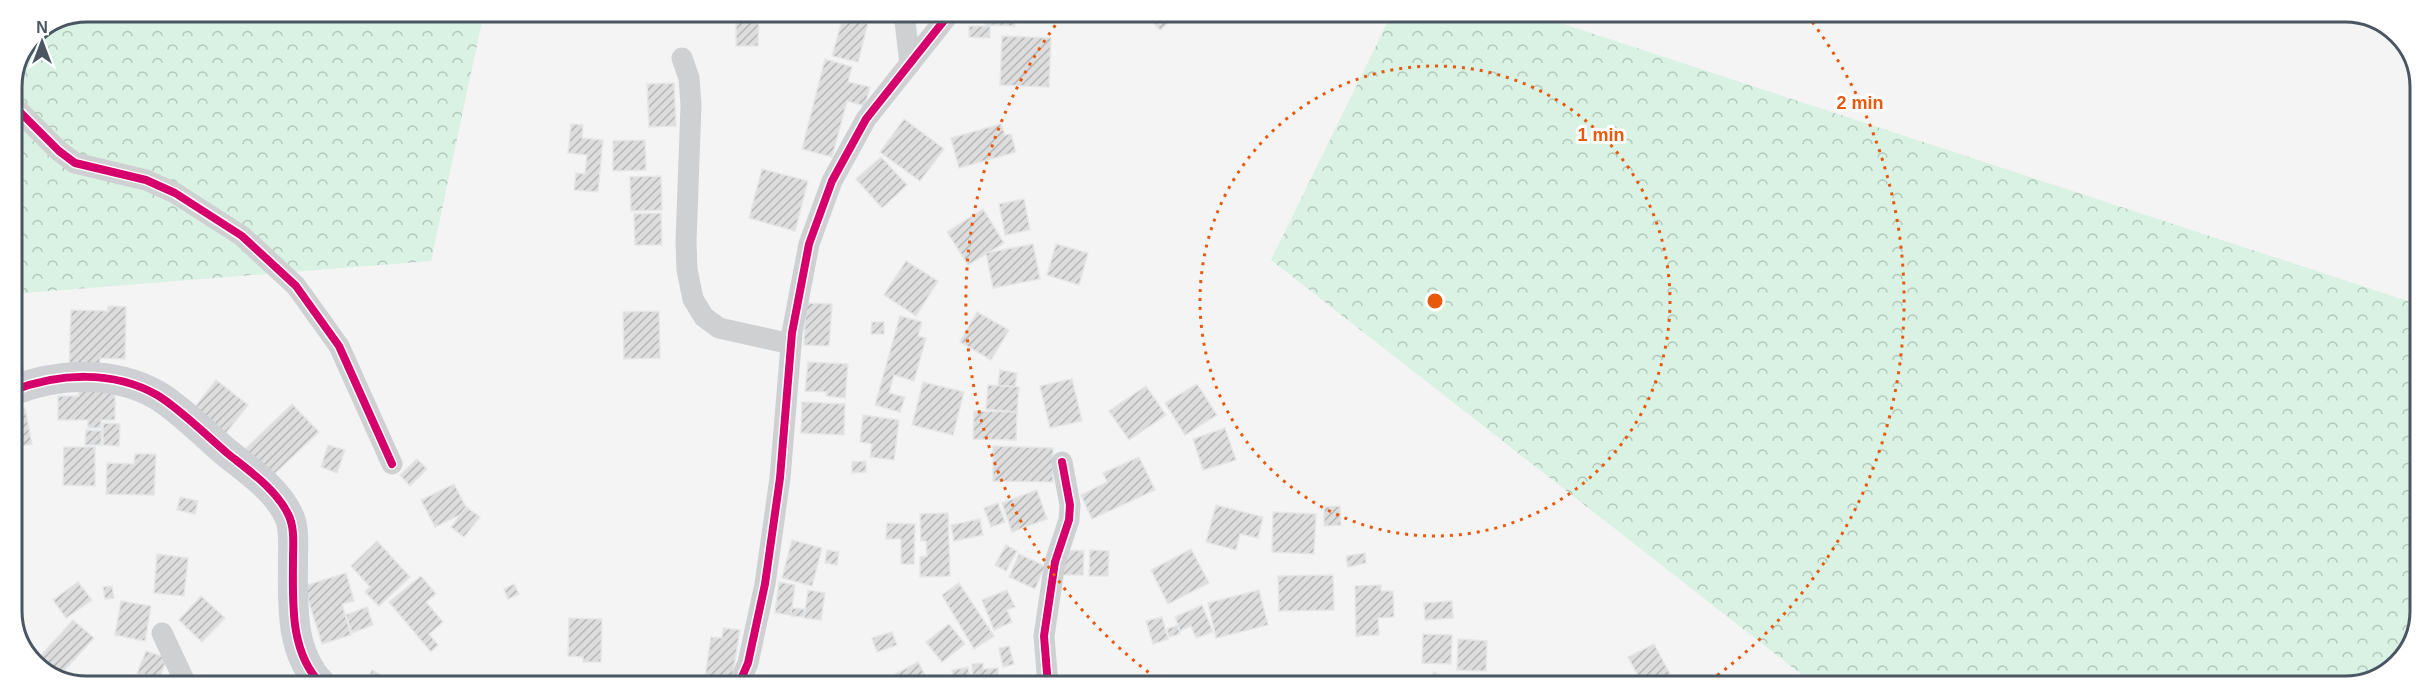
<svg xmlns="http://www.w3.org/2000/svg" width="2433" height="698" font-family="Arial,sans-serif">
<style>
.forest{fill:url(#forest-crowns)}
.building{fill:url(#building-hatch);stroke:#e5e6e7;stroke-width:1.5}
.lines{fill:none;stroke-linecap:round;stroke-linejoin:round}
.street{stroke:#ced0d2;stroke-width:21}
.secondary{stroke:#ced0d4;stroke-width:30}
.cycleway-casing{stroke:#fff;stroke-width:11}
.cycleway{stroke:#d6006c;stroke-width:8}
.ring{fill:none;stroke:#e8590c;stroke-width:3;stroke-dasharray:3 6}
.rim{fill:none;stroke:#4a5661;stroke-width:3}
.centre{fill:#e8590c;stroke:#fff;stroke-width:3}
.ring-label{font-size:18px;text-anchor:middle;font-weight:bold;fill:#e8590c;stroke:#fff;stroke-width:6;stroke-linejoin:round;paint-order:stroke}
</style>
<defs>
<pattern id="forest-crowns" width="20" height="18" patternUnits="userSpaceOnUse" patternTransform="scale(1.5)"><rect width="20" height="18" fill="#d9f2e3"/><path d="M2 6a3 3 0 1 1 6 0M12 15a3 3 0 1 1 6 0" fill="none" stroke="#b2c7bb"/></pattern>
<pattern id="building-hatch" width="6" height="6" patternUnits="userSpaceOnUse" patternTransform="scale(1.5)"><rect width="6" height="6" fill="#ddddde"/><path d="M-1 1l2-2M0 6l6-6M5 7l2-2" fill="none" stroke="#b5b6b7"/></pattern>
</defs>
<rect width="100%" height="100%" fill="#f4f4f4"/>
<g class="forest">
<path d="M 88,12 L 484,12 L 431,261 L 12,294 L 12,87 L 34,34 Z"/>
<path d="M 1392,13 L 1533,14 L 2420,305 L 2418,629 L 2392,670 L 2346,686 L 1815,685 L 1271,260 Z"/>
</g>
<g class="building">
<path d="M 736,13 L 759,13 L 758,46 L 736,46 Z"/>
<path d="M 825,13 L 838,13 L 836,20 L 823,17 Z"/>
<path d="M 844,13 L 870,15 L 858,62 L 832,56 Z"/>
<path d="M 985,13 L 1015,13 L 1015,26 L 985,25 Z"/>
<rect x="1025" y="13" width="24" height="10"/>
<path d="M 1144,13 L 1179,13 L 1160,30 Z"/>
<path d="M 969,26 L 990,26 L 990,38 L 969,37 Z"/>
<path d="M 1002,36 L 1051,38 L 1049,87 L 1000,85 Z"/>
<path d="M 825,59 L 852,67 L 848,82 L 870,87 L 865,106 L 847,101 L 832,157 L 802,149 Z"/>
<path d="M 674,83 L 676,126 L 649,127 L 647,84 Z"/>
<path d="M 904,119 L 944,149 L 920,181 L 880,152 Z"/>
<path d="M 571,124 L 583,125 L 582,138 L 603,140 L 598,192 L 574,190 L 576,173 L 585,174 L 587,155 L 568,153 Z"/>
<path d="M 1001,124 L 1005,135 L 1011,134 L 1016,152 L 959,168 L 951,138 Z"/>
<path d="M 645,140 L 646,170 L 613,171 L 613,141 Z"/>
<path d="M 881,157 L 907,185 L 882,208 L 856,179 Z"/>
<path d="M 762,169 L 808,181 L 795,231 L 749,218 Z"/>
<path d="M 661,176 L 662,210 L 631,211 L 630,177 Z"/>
<path d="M 1024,199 L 1030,230 L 1005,235 L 999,204 Z"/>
<path d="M 983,209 L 1004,243 L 968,265 L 947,232 Z"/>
<path d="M 661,213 L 662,245 L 635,245 L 634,214 Z"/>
<path d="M 1033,244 L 1040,279 L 993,288 L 986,253 Z"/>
<path d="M 1056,244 L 1088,253 L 1079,285 L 1047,275 Z"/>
<path d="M 906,261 L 938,281 L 916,316 L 884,295 Z"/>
<path d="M 806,303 L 832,304 L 829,346 L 804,345 Z"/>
<path d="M 108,306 L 126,307 L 125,359 L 100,358 L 100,371 L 69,371 L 71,310 L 108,311 Z"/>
<path d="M 659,311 L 660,358 L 624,359 L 623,312 Z"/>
<path d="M 977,312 L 1009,330 L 991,360 L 960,342 Z"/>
<path d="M 900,316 L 922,322 L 918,336 L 926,338 L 914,381 L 894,375 L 889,393 L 905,397 L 900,412 L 875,405 Z"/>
<path d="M 872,322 L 884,322 L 884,334 L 871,334 Z"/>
<path d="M 19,340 L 25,380 L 12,382 L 12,341 Z"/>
<path d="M 808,362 L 848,364 L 845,398 L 826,396 L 827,392 L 805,391 Z"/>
<path d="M 1000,370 L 1017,373 L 1015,387 L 998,385 Z"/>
<path d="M 1072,379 L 1082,421 L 1050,428 L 1040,386 Z"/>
<path d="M 216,380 L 248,405 L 223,437 L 191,412 Z"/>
<path d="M 923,382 L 964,392 L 953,435 L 912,425 Z"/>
<path d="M 1197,384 L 1217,415 L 1185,435 L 1165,403 Z"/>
<path d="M 988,385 L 1019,387 L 1017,412 L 986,409 Z"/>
<path d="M 1146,386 L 1166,415 L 1129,440 L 1109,411 Z"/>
<path d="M 115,390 L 115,420 L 101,420 L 101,428 L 88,428 L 88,420 L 58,420 L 58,396 L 79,396 L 78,391 Z"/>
<path d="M 802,402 L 845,404 L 844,435 L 801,433 Z"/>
<path d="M 292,404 L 319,432 L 269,479 L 243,451 Z"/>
<path d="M 25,408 L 32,444 L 12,447 L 12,410 Z"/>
<path d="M 974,411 L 1017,412 L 1016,440 L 973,439 Z"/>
<path d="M 863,415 L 899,420 L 894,460 L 870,457 L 872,444 L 860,442 Z"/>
<path d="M 103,423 L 120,424 L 119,446 L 103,445 Z"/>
<path d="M 1225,428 L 1236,460 L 1203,470 L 1193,439 Z"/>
<path d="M 86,430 L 102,431 L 101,445 L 85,445 Z"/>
<path d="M 328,445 L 345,450 L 337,473 L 321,467 Z"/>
<path d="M 993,446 L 1053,448 L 1053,482 L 993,481 Z"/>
<path d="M 64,447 L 95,447 L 95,486 L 63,485 Z"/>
<path d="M 135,454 L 156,454 L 154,495 L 106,494 L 107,463 L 134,464 Z"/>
<path d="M 1139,457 L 1155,490 L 1092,519 L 1081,495 L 1107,482 L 1103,473 Z"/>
<path d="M 417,459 L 427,469 L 410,486 L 400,475 Z"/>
<path d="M 866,461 L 866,472 L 852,473 L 852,462 Z"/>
<path d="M 454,484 L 468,511 L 435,527 L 421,500 Z"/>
<path d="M 1037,490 L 1047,519 L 1012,532 L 1002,503 Z"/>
<path d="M 180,497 L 198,501 L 195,514 L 177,510 Z"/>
<path d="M 998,503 L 1005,522 L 991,527 L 984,508 Z"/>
<path d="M 1216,505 L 1263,517 L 1258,538 L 1240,534 L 1236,550 L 1206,542 Z"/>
<path d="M 1340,506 L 1341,525 L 1324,526 L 1324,507 Z"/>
<path d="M 466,507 L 480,517 L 464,537 L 451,527 Z"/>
<path d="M 1273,512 L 1316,514 L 1314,554 L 1272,552 Z"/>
<path d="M 948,513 L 950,576 L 920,577 L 920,557 L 927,556 L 926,541 L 921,541 L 920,514 Z"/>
<path d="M 980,519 L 983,535 L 954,541 L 951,525 Z"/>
<path d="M 887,523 L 915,524 L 914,564 L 901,564 L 901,539 L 886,539 Z"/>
<path d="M 792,540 L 822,548 L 812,586 L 782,578 Z"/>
<path d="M 377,541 L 410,577 L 379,606 L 365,592 L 370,587 L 351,566 Z"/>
<path d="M 1006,545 L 1017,551 L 1006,571 L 995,565 Z"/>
<path d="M 1191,549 L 1209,583 L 1168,604 L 1151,570 Z"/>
<path d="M 827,550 L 839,552 L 837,565 L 825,563 Z"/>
<path d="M 1061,550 L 1084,551 L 1083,575 L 1060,575 Z"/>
<path d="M 1090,550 L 1109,551 L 1108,576 L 1089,576 Z"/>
<path d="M 1365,553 L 1366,563 L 1348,567 L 1346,556 Z"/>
<path d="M 157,554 L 188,558 L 184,596 L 154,593 Z"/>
<path d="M 1019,554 L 1045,566 L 1035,589 L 1009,577 Z"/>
<path d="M 346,573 L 354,601 L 342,604 L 351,635 L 322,644 L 304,586 Z"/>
<path d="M 1333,575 L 1334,610 L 1279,611 L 1278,576 Z"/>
<path d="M 421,576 L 436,594 L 426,602 L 443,622 L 429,634 L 438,645 L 431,652 L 389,602 Z"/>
<path d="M 78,582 L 92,600 L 66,618 L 53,600 Z"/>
<path d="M 779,582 L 795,585 L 791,615 L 775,613 Z"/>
<path d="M 959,583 L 994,636 L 974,649 L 942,595 Z"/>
<path d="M 514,584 L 519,594 L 508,599 L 504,589 Z"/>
<path d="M 1381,585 L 1381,591 L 1393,591 L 1394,617 L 1378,618 L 1379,635 L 1356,636 L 1355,586 Z"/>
<path d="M 112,586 L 114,598 L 105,599 L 103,587 Z"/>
<path d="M 808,590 L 825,593 L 821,620 L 804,618 Z"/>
<path d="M 1007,590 L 1015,607 L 1007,610 L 1012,622 L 994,630 L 982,600 Z"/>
<path d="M 1259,590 L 1268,625 L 1216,638 L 1208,603 Z"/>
<path d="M 201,596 L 225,618 L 202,642 L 179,620 Z"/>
<path d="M 121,601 L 151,606 L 145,641 L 115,635 Z"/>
<path d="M 1452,601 L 1453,618 L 1425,620 L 1424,603 Z"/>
<path d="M 1202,605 L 1213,632 L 1196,638 L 1191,626 L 1180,631 L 1175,617 Z"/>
<path d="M 367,607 L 373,625 L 352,633 L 346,615 Z"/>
<path d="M 791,608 L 804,609 L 804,617 L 791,616 Z"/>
<path d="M 1162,617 L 1168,639 L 1153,644 L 1146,621 Z"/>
<path d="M 569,618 L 602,619 L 601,662 L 583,662 L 583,657 L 568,656 Z"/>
<path d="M 73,620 L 94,638 L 58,677 L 35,662 Z"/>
<path d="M 949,624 L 965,644 L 942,662 L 926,642 Z"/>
<path d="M 1178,625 L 1180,634 L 1169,637 L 1167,629 Z"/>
<path d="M 723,628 L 740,630 L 731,684 L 704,684 L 711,637 L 722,638 Z"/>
<path d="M 892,632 L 897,645 L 877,652 L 872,638 Z"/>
<path d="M 1423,634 L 1452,635 L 1451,664 L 1422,663 Z"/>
<path d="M 1458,639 L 1487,641 L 1486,671 L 1457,670 Z"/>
<path d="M 1654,644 L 1670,674 L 1648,685 L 1643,685 L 1628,657 Z"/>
<path d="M 1009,646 L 1014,664 L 1003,667 L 999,648 Z"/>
<path d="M 146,651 L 167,658 L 158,682 L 137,674 Z"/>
<path d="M 918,662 L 930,684 L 900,684 L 895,674 Z"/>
<path d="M 983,663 L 983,669 L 998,668 L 998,676 L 1013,675 L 1013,685 L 973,684 L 972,664 Z"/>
<path d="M 968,667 L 971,684 L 954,684 L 952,670 Z"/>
<path d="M 372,670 L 392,681 L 390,684 L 365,684 Z"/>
<path d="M 1434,672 L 1455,685 L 1426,685 Z"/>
<path d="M 173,673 L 178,684 L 154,684 Z"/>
<path d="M 144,674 L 149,684 L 133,684 L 132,681 Z"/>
<path d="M 1184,677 L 1246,682 L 1245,685 L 1183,685 Z"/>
</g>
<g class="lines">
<g class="street">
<path d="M 904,13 L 910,64"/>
<path d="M 682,58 L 689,78 L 691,105 L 686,242 L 687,270 L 693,299 L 704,317 L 719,328 L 791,344"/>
<path d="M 12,104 L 59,151 L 75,163 L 146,180 L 175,193 L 242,236 L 296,286 L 339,346 L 392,464"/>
<path d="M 162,633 L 186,684"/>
<path d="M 739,684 L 748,663 L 765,584 L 780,478 L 792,333 L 809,244 L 832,181 L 866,119 L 950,13"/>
<path d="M 1048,685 L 1044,636 L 1055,562 L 1069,520 L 1070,505 L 1062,462"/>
</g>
<path class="secondary" d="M 12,391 C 58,373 113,370 157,395 C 179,408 207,436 227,453 C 248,470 276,489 288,514 C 295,527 293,545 293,559 C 293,601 289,651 321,684"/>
<defs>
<g id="cycleway">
<path d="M 12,104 L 59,151 L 75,163 L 146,180 L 175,193 L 242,236 L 296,286 L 339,346 L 392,464"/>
<path d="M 12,391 C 58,373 113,370 157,395 C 179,408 207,436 227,453 C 248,470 276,489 288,514 C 295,527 293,545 293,559 C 293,601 289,651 321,684"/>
<path d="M 739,684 L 748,663 L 765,584 L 780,478 L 792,333 L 809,244 L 832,181 L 866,119 L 950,13"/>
<path d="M 1048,685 L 1044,636 L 1055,562 L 1069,520 L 1070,505 L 1062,462"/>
</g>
</defs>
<use href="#cycleway" class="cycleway-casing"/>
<use href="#cycleway" class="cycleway"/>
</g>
<g class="ring">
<circle cx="1435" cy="301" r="235"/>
<path d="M1163 683A469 469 0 0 1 1063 15M1807 15A469 469 0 0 1 1704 685"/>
</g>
<path d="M0 0H2433V698H0ZM87 22H2345A65 65 0 0 1 2410 87V611A65 65 0 0 1 2345 676H87A65 65 0 0 1 22 611V87A65 65 0 0 1 87 22Z" fill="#fff" fill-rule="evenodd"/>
<path class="rim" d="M87 22H2345A65 65 0 0 1 2410 87V611A65 65 0 0 1 2345 676H87A65 65 0 0 1 22 611V87A65 65 0 0 1 87 22Z"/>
<circle cx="1435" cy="301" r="9" class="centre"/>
<g class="ring-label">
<text x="1860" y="109">2 min</text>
<text x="1601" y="141">1 min</text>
</g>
<g transform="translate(42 42)" stroke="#ffffff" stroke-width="4.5" paint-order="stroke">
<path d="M0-4.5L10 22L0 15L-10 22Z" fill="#4a5661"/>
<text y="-9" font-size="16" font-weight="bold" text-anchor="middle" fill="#4a5661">N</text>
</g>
</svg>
